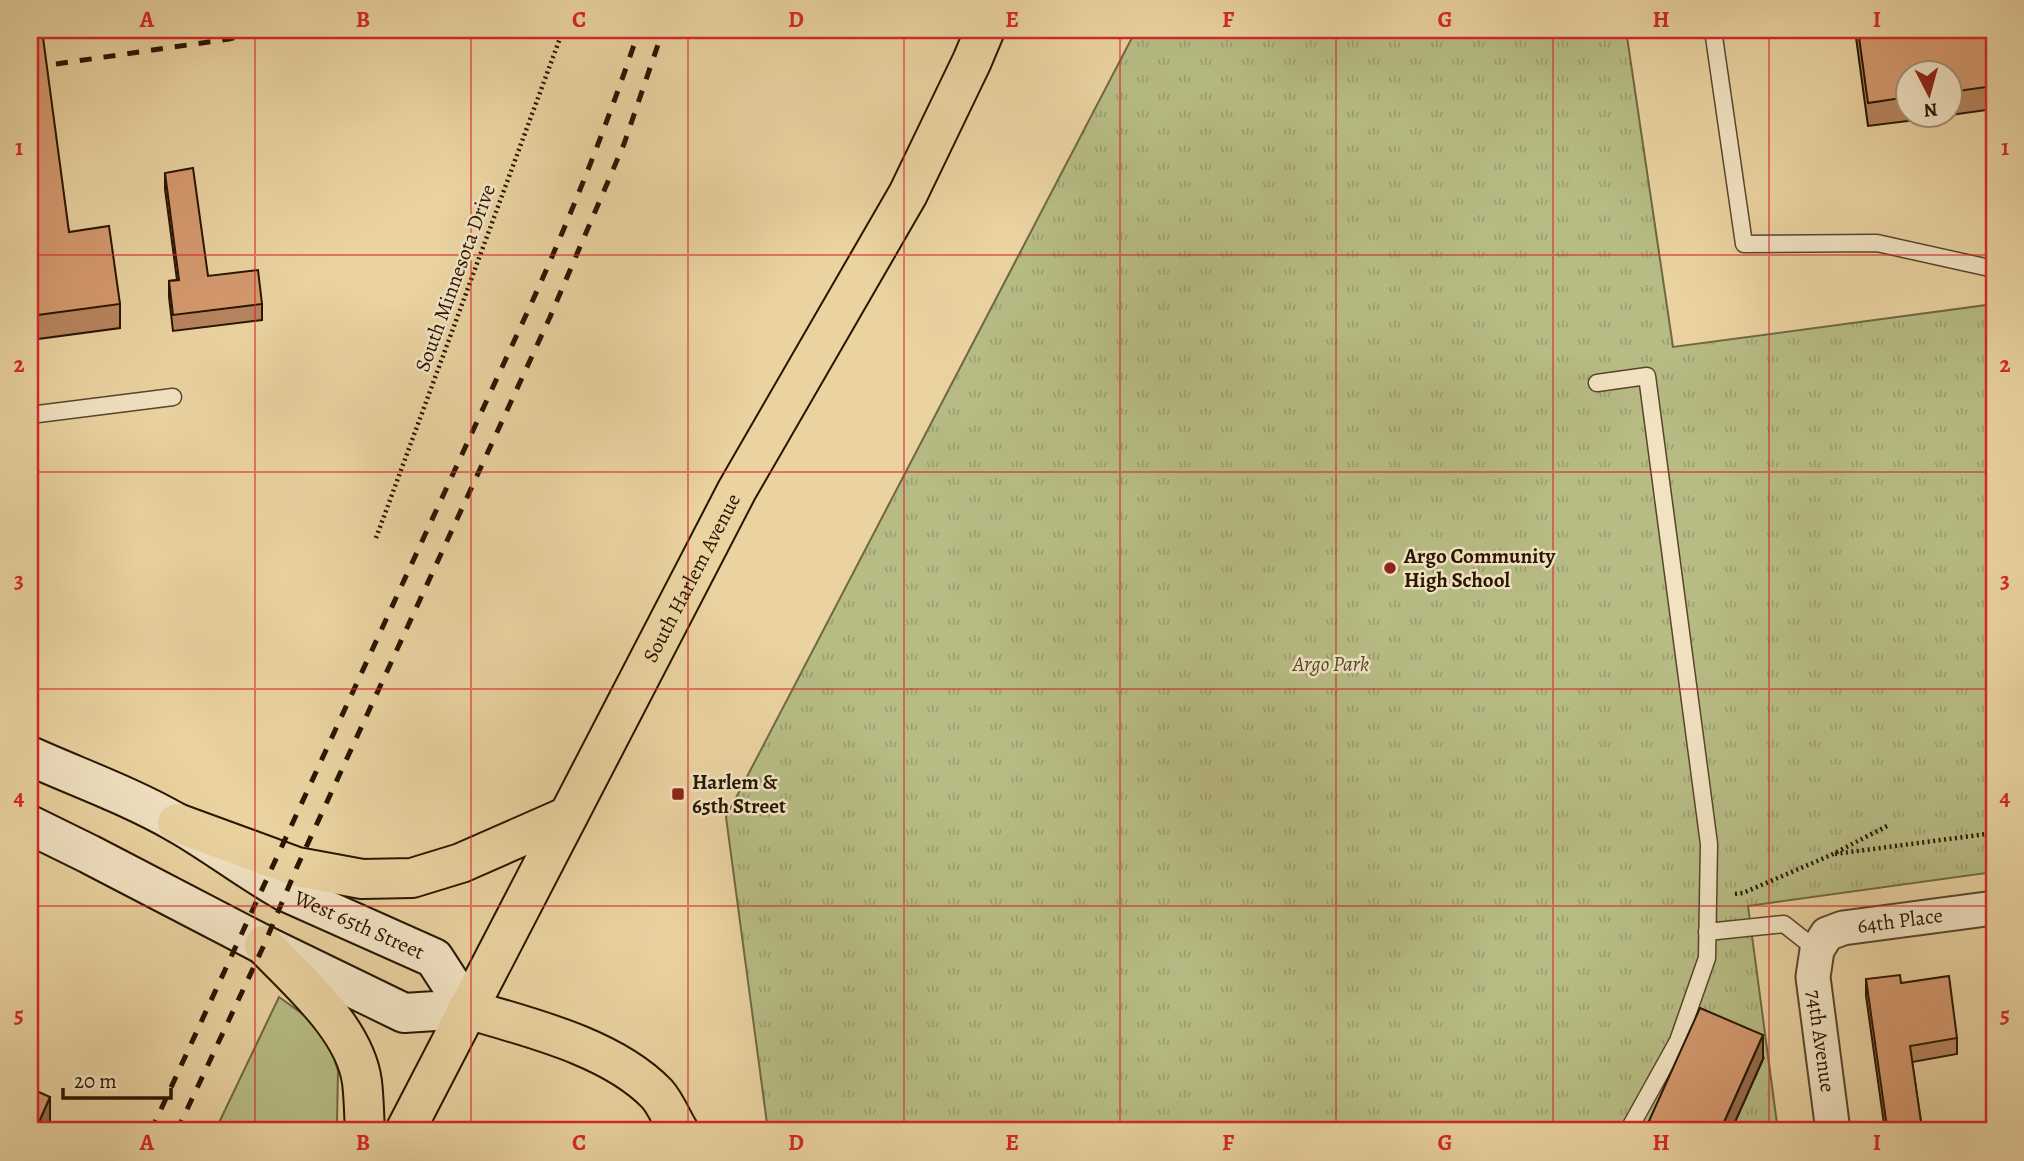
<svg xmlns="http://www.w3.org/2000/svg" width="2024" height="1161" font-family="Alegreya,serif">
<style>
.grass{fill:#b7bb84;stroke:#706842;stroke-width:2}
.park{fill:url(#park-tufts);stroke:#706842;stroke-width:2}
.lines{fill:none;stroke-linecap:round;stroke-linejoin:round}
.lane-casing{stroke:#584529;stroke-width:19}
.street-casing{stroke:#584529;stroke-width:37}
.secondary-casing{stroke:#281601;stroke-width:42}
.primary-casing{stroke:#281601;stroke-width:42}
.path{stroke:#281601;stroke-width:4.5;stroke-dasharray:2 3.5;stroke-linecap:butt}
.lane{stroke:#f1e2c2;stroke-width:16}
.street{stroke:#f1e2c2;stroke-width:33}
.secondary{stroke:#f1e2c2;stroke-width:38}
.primary{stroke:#ead2a1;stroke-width:38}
.rail{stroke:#281601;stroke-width:5;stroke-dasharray:12 12;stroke-linecap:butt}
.wall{fill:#b7845f;stroke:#281601;stroke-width:2}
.shaded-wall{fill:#956b4e;stroke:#281601;stroke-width:2}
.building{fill:#d5996f;stroke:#281601;stroke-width:2}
.grid{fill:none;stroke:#d62828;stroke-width:2;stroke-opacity:0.55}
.poi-dot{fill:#8f2418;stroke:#f1e2c2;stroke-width:2.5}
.labels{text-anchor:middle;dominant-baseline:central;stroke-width:5;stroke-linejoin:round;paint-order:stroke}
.street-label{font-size:21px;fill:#281601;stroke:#f1e2c2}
.poi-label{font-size:21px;font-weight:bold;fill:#281601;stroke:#f1e2c2;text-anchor:start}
.park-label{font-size:21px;font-style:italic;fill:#534828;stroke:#f1e2c2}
.neatline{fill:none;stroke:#d62828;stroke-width:2.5}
.grid-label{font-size:23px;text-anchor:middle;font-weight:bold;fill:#d62828}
</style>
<defs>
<pattern id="park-tufts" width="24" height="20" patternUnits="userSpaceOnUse" patternTransform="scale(1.75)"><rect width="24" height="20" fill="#b7bb84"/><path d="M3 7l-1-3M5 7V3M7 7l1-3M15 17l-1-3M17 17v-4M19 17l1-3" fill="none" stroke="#9da070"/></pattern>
</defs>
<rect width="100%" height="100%" fill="#ead2a1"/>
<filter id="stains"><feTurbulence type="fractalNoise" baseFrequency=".00286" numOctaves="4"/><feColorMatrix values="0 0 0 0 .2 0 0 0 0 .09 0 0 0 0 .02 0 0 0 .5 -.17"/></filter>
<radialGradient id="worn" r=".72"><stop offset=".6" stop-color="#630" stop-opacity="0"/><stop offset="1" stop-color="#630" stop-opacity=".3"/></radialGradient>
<path class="grass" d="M 279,997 L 325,1030 L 338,1071 L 337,1124 L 334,1131 L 215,1131 Z"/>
<path class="park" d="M 1136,30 L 1626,30 L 1673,347 L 1994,304 L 1994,872 L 1748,906 L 1778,1131 L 768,1131 L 726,817 Z"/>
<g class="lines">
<defs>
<g id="lane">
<path d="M 1713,30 L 1744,244 L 1877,243 L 1994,269"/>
<path d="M 1597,383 L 1647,376 L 1709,844 L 1707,958 L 1678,1041 L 1628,1131"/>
<path d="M 30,415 L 173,397"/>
<path d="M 1707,932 L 1784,924 L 1817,950"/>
</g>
<g id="street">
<path id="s1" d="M 1833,1131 L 1813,977 L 1817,950 L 1827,934 L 1843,928 L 1994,908"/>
</g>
<g id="secondary">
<path id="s2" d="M 30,756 C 79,778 130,796 177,823 C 214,844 248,871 286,892 L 434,958 L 467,1009 L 404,1013 L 264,945 L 89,854 L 30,825"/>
</g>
<g id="primary">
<path d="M 177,823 L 297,867 L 362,879 L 412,878 L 461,863 L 568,816"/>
<path d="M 264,945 C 299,982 355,1029 362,1082 C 364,1098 364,1115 365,1131"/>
<path d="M 467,1009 C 528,1027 612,1047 657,1094 C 666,1104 672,1120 679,1131"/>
<path id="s3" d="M 405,1131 L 737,490 L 908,194 L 972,61 L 985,30"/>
</g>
</defs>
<use href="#lane" class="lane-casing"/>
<use href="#street" class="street-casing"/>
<use href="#secondary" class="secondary-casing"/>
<use href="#primary" class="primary-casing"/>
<g class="path">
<path d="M 376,538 L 563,30"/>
<path d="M 1835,854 L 1994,833"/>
<path d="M 1735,894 L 1743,893 L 1831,855 L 1887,826"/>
</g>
<use href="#lane" class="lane"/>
<use href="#street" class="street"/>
<use href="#secondary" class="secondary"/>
<use href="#primary" class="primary"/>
<g class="rail">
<path d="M 56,64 L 229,39 L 271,30"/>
<path d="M 151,1131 L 532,302 C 572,213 608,123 639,30"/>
<path d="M 177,1131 L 264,945 L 297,867 L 550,317 L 624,144 L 663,30"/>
</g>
</g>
<g class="wall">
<path d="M 1855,30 L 1994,30 L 1994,109 L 1950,115 L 1950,74 L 1908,74 L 1908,116 L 1948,116 L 1868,126 Z"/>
<path d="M 30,31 L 69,232 L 120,304 L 120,328 L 30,340 Z"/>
<path d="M 165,173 L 208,276 L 262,304 L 262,320 L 173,331 L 169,297 L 169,281 L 177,280 L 165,189 Z"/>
<path d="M 30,954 L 37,1017 L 37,1047 L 30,1048 Z"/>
<path d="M 1866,979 L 1901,983 L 1957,1038 L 1957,1054 L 1912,1062 L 1921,1122 L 1921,1131 L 1885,1131 L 1866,996 Z"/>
<path d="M 1763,1059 L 1731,1131 L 1649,1131 L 1649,1121 Z"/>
</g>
<g class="shaded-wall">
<path d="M 1763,1035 L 1763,1059 L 1731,1131 L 1720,1131 Z"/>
<path d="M 50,1097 L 50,1125 L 47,1131 L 35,1131 Z"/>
</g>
<g class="building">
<path d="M 42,30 L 69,232 L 109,226 L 120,304 L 30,316 L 30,31 Z"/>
<path d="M 1858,30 L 1994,30 L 1994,86 L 1950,92 L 1950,74 L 1908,74 L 1908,97 L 1868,103 Z"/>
<path d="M 193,168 L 208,276 L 258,270 L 262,304 L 173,315 L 169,281 L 179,280 L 165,173 Z"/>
<path d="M 30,954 L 37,1017 L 30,1018 Z"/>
<path d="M 1900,975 L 1901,983 L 1949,976 L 1957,1038 L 1910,1046 L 1921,1122 L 1887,1127 L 1866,979 Z"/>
<path d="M 1700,1008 L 1763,1035 L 1720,1131 L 1672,1131 L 1649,1121 Z"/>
<path d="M 30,1088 L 50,1097 L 35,1131 L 30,1131 Z"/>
</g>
<path class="grid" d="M 255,30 L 255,1131M 471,30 L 471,1131M 688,30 L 688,1131M 904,30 L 904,1131M 1120,30 L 1120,1131M 1336,30 L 1336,1131M 1553,30 L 1553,1131M 1769,30 L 1769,1131M 30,255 L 1994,255M 30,472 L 1994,472M 30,689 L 1994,689M 30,906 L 1994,906"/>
<g class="poi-dot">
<circle cx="1390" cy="568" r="7"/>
<rect x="671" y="787" width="14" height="14" rx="3.5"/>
</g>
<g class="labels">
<g class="street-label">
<text transform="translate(455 278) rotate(-70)">South Minnesota Drive</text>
<text stroke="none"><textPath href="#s3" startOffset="623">South Harlem Avenue</textPath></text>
<text stroke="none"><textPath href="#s1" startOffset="276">64th Place</textPath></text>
<text stroke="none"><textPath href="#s2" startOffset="371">West 65th Street</textPath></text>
<text transform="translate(1821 1041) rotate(82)">74th Avenue</text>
</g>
<g class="poi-label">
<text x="1404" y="556">Argo Community<tspan x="1404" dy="24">High School</tspan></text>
<text x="692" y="782">Harlem &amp;<tspan x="692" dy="24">65th Street</tspan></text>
</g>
<g class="park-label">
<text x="1331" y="664">Argo Park</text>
</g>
</g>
<rect width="2024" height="1161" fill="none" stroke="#ead2a1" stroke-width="77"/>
<g transform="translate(1929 94) rotate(174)"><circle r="33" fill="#f1e2c2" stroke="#a19075" stroke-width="2"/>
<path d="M0-5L12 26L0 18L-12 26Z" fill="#8f2418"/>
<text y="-10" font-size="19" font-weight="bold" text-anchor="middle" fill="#281601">N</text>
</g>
<path d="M63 1088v10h108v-10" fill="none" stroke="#281601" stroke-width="3.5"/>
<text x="74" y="1088" font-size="21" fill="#281601" stroke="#f1e2c2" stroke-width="5" paint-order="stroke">20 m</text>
<rect x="38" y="38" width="1948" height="1084" class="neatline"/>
<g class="grid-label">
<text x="147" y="27">A</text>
<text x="363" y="27">B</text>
<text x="579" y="27">C</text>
<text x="796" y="27">D</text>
<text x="1012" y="27">E</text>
<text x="1228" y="27">F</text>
<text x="1445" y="27">G</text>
<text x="1661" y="27">H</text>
<text x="1877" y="27">I</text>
<text x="19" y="155">1</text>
<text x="2005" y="155">1</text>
<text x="19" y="372">2</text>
<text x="2005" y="372">2</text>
<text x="19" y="588">3</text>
<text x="2005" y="588">3</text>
<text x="19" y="805">4</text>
<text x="2005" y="805">4</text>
<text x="19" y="1022">5</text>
<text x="2005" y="1022">5</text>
<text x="147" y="1150">A</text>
<text x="363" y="1150">B</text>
<text x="579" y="1150">C</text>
<text x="796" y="1150">D</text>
<text x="1012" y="1150">E</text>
<text x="1228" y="1150">F</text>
<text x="1445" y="1150">G</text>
<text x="1661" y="1150">H</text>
<text x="1877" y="1150">I</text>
</g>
<rect width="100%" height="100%" filter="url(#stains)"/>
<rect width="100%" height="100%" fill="url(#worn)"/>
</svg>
